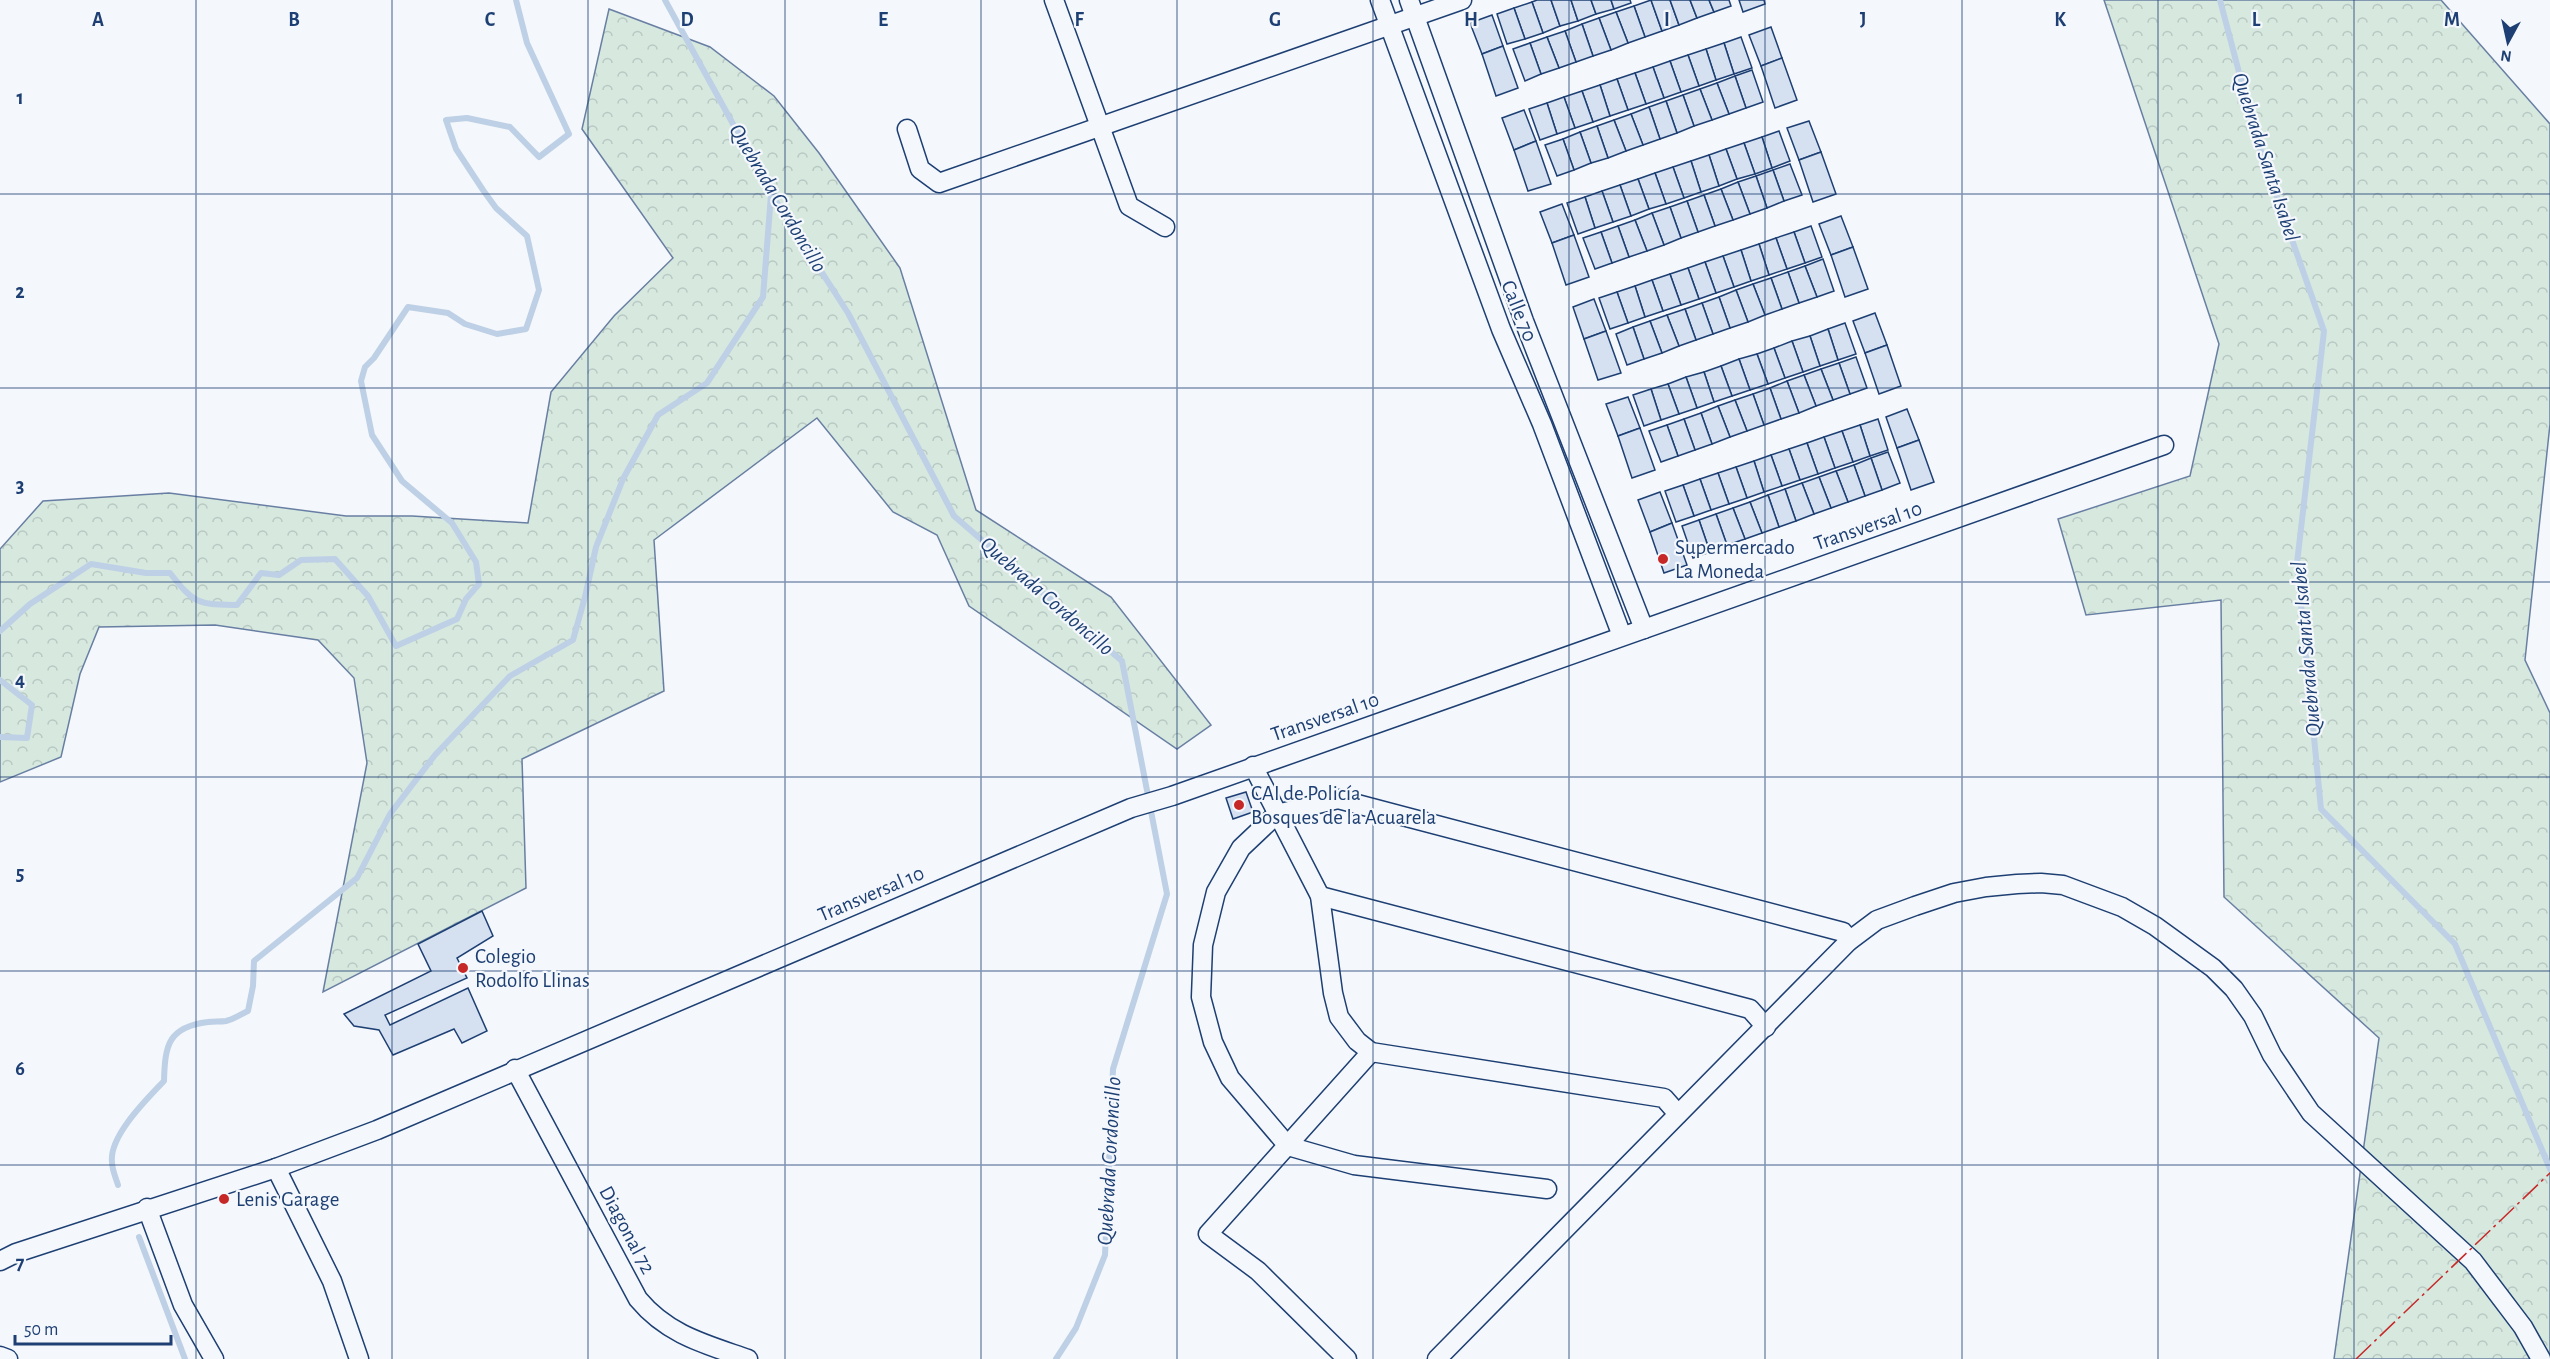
<svg xmlns="http://www.w3.org/2000/svg" width="2550" height="1359" font-family="'Alegreya Sans',sans-serif">
<style>
.forest{fill:url(#forest-crowns);stroke:#687fa3;stroke-width:1.5}
.lines{fill:none;stroke-linecap:round;stroke-linejoin:round}
.stream{stroke:#bed0e5;stroke-width:6}
.building{fill:#d5e0f0;stroke:#1d3f73;stroke-width:1.5}
.minor-casing{stroke:#1d3f73;stroke-width:21}
.minor{stroke:#f4f7fb;stroke-width:18}
.power{stroke:#c62828;stroke-width:1.5;stroke-dasharray:21 4.5 3 4.5;stroke-linecap:butt}
.grid{fill:none;stroke:#1d3f73;stroke-width:1.5;stroke-opacity:0.55}
.poi-dot{fill:#c62828;stroke:#f4f7fb;stroke-width:2}
.labels{text-anchor:middle;dominant-baseline:central;stroke-width:4.5;stroke-linejoin:round;paint-order:stroke}
.street-label{font-size:21px;fill:#1d3f73;stroke:#f4f7fb}
.poi-label{font-size:21px;fill:#1d3f73;stroke:#f4f7fb;text-anchor:start}
.water-label{font-size:22px;font-style:italic;fill:#1d3f73;stroke:#f4f7fb}
.grid-label{font-size:20px;text-anchor:middle;font-weight:bold;fill:#1d3f73;stroke:#f4f7fb;stroke-width:4.5;stroke-linejoin:round;paint-order:stroke}
</style>
<defs>
<pattern id="forest-crowns" width="20" height="18" patternUnits="userSpaceOnUse" patternTransform="scale(1.5)"><rect width="20" height="18" fill="#d7e8df"/><path d="M2 6a3 3 0 1 1 6 0M12 15a3 3 0 1 1 6 0" fill="none" stroke="#b8c8c3"/></pattern>
</defs>
<rect width="100%" height="100%" fill="#f4f7fb"/>
<g class="forest">
<path d="M 2104,0 L 2441,0 L 2550,124 L 2550,424 L 2525,660 L 2550,713 L 2550,1359 L 2334,1359 L 2379,1038 L 2224,897 L 2221,600 L 2086,615 L 2058,519 L 2190,476 L 2219,344 Z"/>
<path d="M 609,9 L 710,47 L 774,96 L 819,153 L 900,268 L 976,510 L 1111,597 L 1211,725 L 1177,749 L 969,606 L 937,535 L 893,512 L 817,418 L 654,540 L 664,691 L 522,759 L 526,888 L 323,992 L 367,763 L 354,678 L 318,640 L 215,625 L 99,627 L 80,674 L 61,757 L 0,782 L 0,549 L 43,501 L 169,493 L 346,516 L 412,516 L 528,523 L 551,392 L 614,316 L 673,258 L 582,129 Z"/>
</g>
<g class="lines">
<g class="stream">
<path d="M 665,0 L 772,195 L 848,313 L 954,516 L 1122,661 L 1167,894 L 1113,1069 L 1105,1255 L 1076,1328 L 1056,1359"/>
<path d="M 2220,0 L 2256,137 L 2324,331 L 2297,563 L 2321,809 L 2455,944 L 2550,1169"/>
<path d="M 0,631 L 30,604 L 91,564 L 146,573 L 170,573 C 195,605 198,604 237,605 L 261,573 L 279,575 L 301,560 L 335,559 L 368,596 L 396,646 L 457,619 L 466,599 L 479,584 L 476,562 L 452,523 L 402,481 L 372,435 L 361,381 L 365,367 L 374,358 L 408,307 L 448,313 L 465,324 L 497,334 L 526,329 L 539,290 L 527,236 L 496,208 L 483,190 L 456,149 L 446,120 L 467,118 L 510,127 L 539,157 L 569,134 L 527,43 L 516,0"/>
<path d="M 0,680 L 32,705 L 27,738 L 0,737"/>
<path d="M 118,1185 C 116,1178 112,1170 112,1162 C 109,1136 147,1099 164,1081 C 165,1045 168,1027 208,1022 C 214,1021 220,1022 226,1021 C 234,1019 241,1014 248,1011 L 253,986 L 254,961 L 357,878 L 390,814 L 435,755 L 510,676 L 573,640 L 585,597 L 596,547 L 623,479 L 658,415 L 707,383 L 763,297 L 771,195"/>
<path d="M 139,1237 L 185,1359"/>
</g>
</g>
<g class="building">
<path d="M 1537,0 L 1551,0 L 1560,26 L 1543,33 L 1532,2 Z"/>
<path d="M 1551,0 L 1571,0 L 1578,21 L 1560,26 Z"/>
<path d="M 1571,0 L 1591,0 L 1596,14 L 1578,21 Z"/>
<path d="M 1591,0 L 1611,0 L 1614,9 L 1596,14 Z"/>
<path d="M 1611,0 L 1630,0 L 1631,3 L 1614,9 Z"/>
<path d="M 1651,0 L 1662,31 L 1645,37 L 1634,6 Z"/>
<path d="M 1651,0 L 1670,0 L 1679,25 L 1662,31 Z"/>
<path d="M 1670,0 L 1690,0 L 1697,18 L 1679,25 Z"/>
<path d="M 1690,0 L 1709,0 L 1714,12 L 1697,18 Z"/>
<path d="M 1709,0 L 1729,0 L 1731,6 L 1714,12 Z"/>
<path d="M 1739,0 L 1764,0 L 1765,4 L 1743,12 Z"/>
<path d="M 1532,2 L 1543,33 L 1525,39 L 1514,8 Z"/>
<path d="M 1634,6 L 1645,37 L 1628,43 L 1616,12 Z"/>
<path d="M 1514,8 L 1525,39 L 1507,44 L 1497,14 Z"/>
<path d="M 1616,12 L 1628,43 L 1611,50 L 1599,18 Z"/>
<path d="M 1492,15 L 1503,46 L 1482,54 L 1470,23 Z"/>
<path d="M 1599,18 L 1611,50 L 1593,56 L 1582,24 Z"/>
<path d="M 1582,24 L 1593,56 L 1576,62 L 1565,31 Z"/>
<path d="M 1771,27 L 1782,58 L 1761,66 L 1749,35 Z"/>
<path d="M 1565,31 L 1576,62 L 1559,68 L 1547,37 Z"/>
<path d="M 1547,37 L 1559,68 L 1541,74 L 1530,43 Z"/>
<path d="M 1741,37 L 1752,68 L 1734,74 L 1724,43 Z"/>
<path d="M 1530,43 L 1541,74 L 1525,81 L 1513,49 Z"/>
<path d="M 1724,43 L 1734,74 L 1716,80 L 1706,49 Z"/>
<path d="M 1503,46 L 1518,88 L 1496,96 L 1482,54 Z"/>
<path d="M 1706,49 L 1716,80 L 1699,86 L 1688,55 Z"/>
<path d="M 1688,55 L 1699,86 L 1681,92 L 1670,61 Z"/>
<path d="M 1782,58 L 1797,100 L 1775,108 L 1761,66 Z"/>
<path d="M 1670,61 L 1681,92 L 1664,98 L 1653,67 Z"/>
<path d="M 1653,67 L 1664,98 L 1646,104 L 1635,73 Z"/>
<path d="M 1752,70 L 1763,102 L 1746,108 L 1735,76 Z"/>
<path d="M 1635,73 L 1646,104 L 1628,110 L 1617,79 Z"/>
<path d="M 1735,76 L 1746,108 L 1729,114 L 1717,83 Z"/>
<path d="M 1617,79 L 1628,110 L 1610,116 L 1600,85 Z"/>
<path d="M 1717,83 L 1729,114 L 1712,120 L 1700,89 Z"/>
<path d="M 1600,85 L 1610,116 L 1593,122 L 1582,91 Z"/>
<path d="M 1700,89 L 1712,120 L 1694,126 L 1683,95 Z"/>
<path d="M 1582,91 L 1593,122 L 1575,128 L 1564,97 Z"/>
<path d="M 1683,95 L 1694,126 L 1677,133 L 1666,101 Z"/>
<path d="M 1564,97 L 1575,128 L 1557,134 L 1547,103 Z"/>
<path d="M 1666,101 L 1677,133 L 1660,139 L 1649,107 Z"/>
<path d="M 1547,103 L 1557,134 L 1540,140 L 1529,109 Z"/>
<path d="M 1649,107 L 1660,139 L 1643,145 L 1631,114 Z"/>
<path d="M 1524,110 L 1536,141 L 1514,150 L 1502,118 Z"/>
<path d="M 1631,114 L 1643,145 L 1626,151 L 1614,120 Z"/>
<path d="M 1614,120 L 1626,151 L 1608,158 L 1597,126 Z"/>
<path d="M 1809,121 L 1821,152 L 1799,160 L 1787,128 Z"/>
<path d="M 1597,126 L 1608,158 L 1591,163 L 1580,132 Z"/>
<path d="M 1779,131 L 1790,161 L 1772,168 L 1762,137 Z"/>
<path d="M 1580,132 L 1591,163 L 1574,170 L 1563,139 Z"/>
<path d="M 1762,137 L 1772,168 L 1755,174 L 1744,143 Z"/>
<path d="M 1563,139 L 1574,170 L 1557,176 L 1545,145 Z"/>
<path d="M 1536,141 L 1551,184 L 1528,191 L 1514,150 Z"/>
<path d="M 1744,143 L 1755,174 L 1737,179 L 1726,149 Z"/>
<path d="M 1726,149 L 1737,179 L 1719,186 L 1709,155 Z"/>
<path d="M 1821,152 L 1836,194 L 1813,202 L 1799,160 Z"/>
<path d="M 1709,155 L 1719,186 L 1701,192 L 1691,161 Z"/>
<path d="M 1691,161 L 1701,192 L 1684,198 L 1673,167 Z"/>
<path d="M 1790,164 L 1802,195 L 1784,201 L 1773,170 Z"/>
<path d="M 1673,167 L 1684,198 L 1666,204 L 1655,173 Z"/>
<path d="M 1773,170 L 1784,201 L 1767,208 L 1756,176 Z"/>
<path d="M 1655,173 L 1666,204 L 1649,209 L 1638,179 Z"/>
<path d="M 1756,176 L 1767,208 L 1750,214 L 1738,182 Z"/>
<path d="M 1638,179 L 1649,209 L 1631,216 L 1620,185 Z"/>
<path d="M 1738,182 L 1750,214 L 1733,220 L 1721,189 Z"/>
<path d="M 1620,185 L 1631,216 L 1613,222 L 1602,191 Z"/>
<path d="M 1721,189 L 1733,220 L 1715,226 L 1704,195 Z"/>
<path d="M 1602,191 L 1613,222 L 1595,228 L 1585,197 Z"/>
<path d="M 1704,195 L 1715,226 L 1698,232 L 1687,201 Z"/>
<path d="M 1585,197 L 1595,228 L 1578,234 L 1567,203 Z"/>
<path d="M 1687,201 L 1698,232 L 1681,238 L 1670,207 Z"/>
<path d="M 1562,204 L 1574,235 L 1552,243 L 1540,212 Z"/>
<path d="M 1670,207 L 1681,238 L 1664,245 L 1652,213 Z"/>
<path d="M 1652,213 L 1664,245 L 1647,251 L 1635,220 Z"/>
<path d="M 1841,216 L 1853,247 L 1831,255 L 1819,224 Z"/>
<path d="M 1635,220 L 1647,251 L 1629,257 L 1618,226 Z"/>
<path d="M 1618,226 L 1629,257 L 1612,263 L 1601,232 Z"/>
<path d="M 1811,226 L 1822,257 L 1805,263 L 1794,232 Z"/>
<path d="M 1601,232 L 1612,263 L 1595,269 L 1583,238 Z"/>
<path d="M 1794,232 L 1805,263 L 1787,269 L 1776,238 Z"/>
<path d="M 1574,235 L 1589,277 L 1566,285 L 1552,243 Z"/>
<path d="M 1776,238 L 1787,269 L 1769,275 L 1759,244 Z"/>
<path d="M 1759,244 L 1769,275 L 1751,281 L 1741,250 Z"/>
<path d="M 1853,247 L 1868,289 L 1845,297 L 1831,255 Z"/>
<path d="M 1741,250 L 1751,281 L 1734,287 L 1723,256 Z"/>
<path d="M 1723,256 L 1734,287 L 1716,293 L 1705,262 Z"/>
<path d="M 1823,259 L 1834,291 L 1817,297 L 1805,266 Z"/>
<path d="M 1705,262 L 1716,293 L 1699,299 L 1688,268 Z"/>
<path d="M 1805,266 L 1817,297 L 1799,303 L 1788,272 Z"/>
<path d="M 1688,268 L 1699,299 L 1681,305 L 1670,274 Z"/>
<path d="M 1788,272 L 1799,303 L 1782,309 L 1771,278 Z"/>
<path d="M 1670,274 L 1681,305 L 1663,311 L 1652,280 Z"/>
<path d="M 1771,278 L 1782,309 L 1765,315 L 1753,284 Z"/>
<path d="M 1652,280 L 1663,311 L 1645,317 L 1635,286 Z"/>
<path d="M 1753,284 L 1765,315 L 1748,322 L 1736,290 Z"/>
<path d="M 1635,286 L 1645,317 L 1628,323 L 1617,292 Z"/>
<path d="M 1736,290 L 1748,322 L 1730,328 L 1719,297 Z"/>
<path d="M 1617,292 L 1628,323 L 1610,329 L 1599,298 Z"/>
<path d="M 1719,297 L 1730,328 L 1713,334 L 1702,303 Z"/>
<path d="M 1594,299 L 1606,331 L 1584,339 L 1573,307 Z"/>
<path d="M 1702,303 L 1713,334 L 1696,340 L 1685,309 Z"/>
<path d="M 1685,309 L 1696,340 L 1679,346 L 1667,315 Z"/>
<path d="M 1875,313 L 1887,345 L 1865,353 L 1853,321 Z"/>
<path d="M 1667,315 L 1679,346 L 1662,353 L 1650,321 Z"/>
<path d="M 1650,321 L 1662,353 L 1644,359 L 1633,327 Z"/>
<path d="M 1845,323 L 1856,354 L 1838,360 L 1828,329 Z"/>
<path d="M 1633,327 L 1644,359 L 1627,365 L 1616,334 Z"/>
<path d="M 1828,329 L 1838,360 L 1820,366 L 1810,336 Z"/>
<path d="M 1606,331 L 1621,373 L 1598,380 L 1584,339 Z"/>
<path d="M 1810,336 L 1820,366 L 1803,372 L 1792,341 Z"/>
<path d="M 1792,341 L 1803,372 L 1785,378 L 1774,348 Z"/>
<path d="M 1887,345 L 1901,386 L 1879,394 L 1865,353 Z"/>
<path d="M 1774,348 L 1785,378 L 1768,384 L 1757,354 Z"/>
<path d="M 1757,354 L 1768,384 L 1750,390 L 1739,359 Z"/>
<path d="M 1856,357 L 1867,388 L 1850,394 L 1839,363 Z"/>
<path d="M 1739,359 L 1750,390 L 1732,396 L 1721,366 Z"/>
<path d="M 1839,363 L 1850,394 L 1833,400 L 1821,369 Z"/>
<path d="M 1721,366 L 1732,396 L 1714,402 L 1704,372 Z"/>
<path d="M 1821,369 L 1833,400 L 1816,406 L 1804,375 Z"/>
<path d="M 1704,372 L 1714,402 L 1697,408 L 1686,377 Z"/>
<path d="M 1804,375 L 1816,406 L 1799,413 L 1787,381 Z"/>
<path d="M 1686,377 L 1697,408 L 1679,414 L 1668,384 Z"/>
<path d="M 1787,381 L 1799,413 L 1781,419 L 1770,388 Z"/>
<path d="M 1668,384 L 1679,414 L 1661,420 L 1651,389 Z"/>
<path d="M 1770,388 L 1781,419 L 1764,425 L 1753,394 Z"/>
<path d="M 1651,389 L 1661,420 L 1644,426 L 1633,395 Z"/>
<path d="M 1753,394 L 1764,425 L 1747,431 L 1735,400 Z"/>
<path d="M 1628,397 L 1640,428 L 1618,436 L 1606,404 Z"/>
<path d="M 1735,400 L 1747,431 L 1730,437 L 1718,406 Z"/>
<path d="M 1718,406 L 1730,437 L 1712,444 L 1701,413 Z"/>
<path d="M 1907,409 L 1919,440 L 1897,448 L 1886,417 Z"/>
<path d="M 1701,413 L 1712,444 L 1695,450 L 1684,419 Z"/>
<path d="M 1684,419 L 1695,450 L 1678,456 L 1667,425 Z"/>
<path d="M 1878,419 L 1888,450 L 1870,456 L 1860,425 Z"/>
<path d="M 1667,425 L 1678,456 L 1661,462 L 1649,431 Z"/>
<path d="M 1860,425 L 1870,456 L 1853,462 L 1842,431 Z"/>
<path d="M 1640,428 L 1655,470 L 1632,478 L 1618,436 Z"/>
<path d="M 1842,431 L 1853,462 L 1835,468 L 1824,437 Z"/>
<path d="M 1824,437 L 1835,468 L 1818,474 L 1807,443 Z"/>
<path d="M 1919,440 L 1934,482 L 1911,490 L 1897,448 Z"/>
<path d="M 1807,443 L 1818,474 L 1800,480 L 1789,449 Z"/>
<path d="M 1789,449 L 1800,480 L 1782,486 L 1771,455 Z"/>
<path d="M 1888,452 L 1900,483 L 1882,490 L 1871,458 Z"/>
<path d="M 1771,455 L 1782,486 L 1764,492 L 1754,461 Z"/>
<path d="M 1871,458 L 1882,490 L 1865,496 L 1854,465 Z"/>
<path d="M 1754,461 L 1764,492 L 1747,498 L 1736,467 Z"/>
<path d="M 1854,465 L 1865,496 L 1848,502 L 1836,471 Z"/>
<path d="M 1736,467 L 1747,498 L 1729,504 L 1718,473 Z"/>
<path d="M 1836,471 L 1848,502 L 1831,508 L 1819,477 Z"/>
<path d="M 1718,473 L 1729,504 L 1711,510 L 1700,479 Z"/>
<path d="M 1819,477 L 1831,508 L 1814,514 L 1802,483 Z"/>
<path d="M 1700,479 L 1711,510 L 1694,516 L 1683,485 Z"/>
<path d="M 1802,483 L 1814,514 L 1796,521 L 1785,489 Z"/>
<path d="M 1683,485 L 1694,516 L 1676,522 L 1665,491 Z"/>
<path d="M 1785,489 L 1796,521 L 1779,527 L 1768,495 Z"/>
<path d="M 1660,492 L 1672,523 L 1650,532 L 1638,500 Z"/>
<path d="M 1768,495 L 1779,527 L 1762,533 L 1750,502 Z"/>
<path d="M 1750,502 L 1762,533 L 1745,539 L 1733,508 Z"/>
<path d="M 1733,508 L 1745,539 L 1727,545 L 1716,514 Z"/>
<path d="M 1716,514 L 1727,545 L 1710,552 L 1699,520 Z"/>
<path d="M 1699,520 L 1710,552 L 1693,558 L 1682,526 Z"/>
<path d="M 1672,523 L 1687,565 L 1664,573 L 1650,532 Z"/>
<path d="M 1246,792 L 1253,812 L 1233,819 L 1226,798 Z"/>
<path d="M 482,911 L 493,936 L 457,958 L 467,978 L 385,1015 L 390,1025 L 468,988 L 487,1031 L 462,1043 L 454,1029 L 393,1055 L 379,1030 L 354,1026 L 344,1014 L 431,971 L 418,944 Z"/>
</g>
<g class="lines">
<defs>
<g id="minor">
<path d="M 1054,0 L 1129,206 L 1165,227"/>
<path d="M 1380,0 L 1501,329 L 1542,424 L 1622,636"/>
<path d="M 1409,0 L 1524,321 L 1644,629"/>
<path d="M 907,129 L 920,169 L 939,183 L 1462,0"/>
<path d="M 1253,766 L 1320,896 L 1333,993 L 1339,1017 L 1357,1041 L 1371,1052 L 1664,1098 L 1678,1114"/>
<path d="M 1320,896 L 1750,1009 L 1766,1027"/>
<path d="M 515,1069 L 638,1299 C 668,1335 705,1344 748,1359"/>
<path d="M 276,1168 L 332,1281 L 359,1359"/>
<path d="M 1547,1189 L 1354,1165 L 1288,1146 L 1230,1078 L 1213,1042 L 1201,997 L 1203,945 L 1216,892 L 1241,848 L 1277,814 L 1338,799 L 1843,932 L 1849,941"/>
<path d="M 147,1208 L 183,1305 L 214,1359"/>
<path d="M 0,1261 L 16,1253 L 276,1168 L 377,1130 L 1131,808 L 1172,796 L 2164,445"/>
<path d="M 0,1356 L 8,1359"/>
<path d="M 1347,1359 L 1258,1271 L 1208,1234 L 1371,1052"/>
<path d="M 1437,1359 L 1849,941 L 1877,920 L 1915,906 L 1954,893 L 1986,887 L 2017,884 L 2041,883 L 2063,885 L 2122,907 L 2155,926 L 2213,968 L 2234,989 L 2253,1016 L 2272,1055 L 2311,1113 L 2473,1261 L 2523,1327 L 2541,1359"/>
</g>
</defs>
<use href="#minor" class="minor-casing"/>
<use href="#minor" class="minor"/>
<path class="power" d="M 2356,1359 L 2550,1173"/>
</g>
<path class="grid" d="M 196,0 L 196,1359M 392,0 L 392,1359M 588,0 L 588,1359M 785,0 L 785,1359M 981,0 L 981,1359M 1177,0 L 1177,1359M 1373,0 L 1373,1359M 1569,0 L 1569,1359M 1765,0 L 1765,1359M 1962,0 L 1962,1359M 2158,0 L 2158,1359M 2354,0 L 2354,1359M 0,194 L 2550,194M 0,388 L 2550,388M 0,582 L 2550,582M 0,777 L 2550,777M 0,971 L 2550,971M 0,1165 L 2550,1165"/>
<g class="poi-dot">
<circle cx="1663" cy="559" r="6"/>
<circle cx="1239" cy="805" r="6"/>
<circle cx="463" cy="968" r="6"/>
<circle cx="224" cy="1199" r="6"/>
</g>
<g class="labels">
<g class="street-label">
<text transform="translate(1519 311) rotate(68)">Calle 70</text>
<text transform="translate(1868 526) rotate(-19)">Transversal 10</text>
<text transform="translate(1325 717) rotate(-19)">Transversal 10</text>
<text transform="translate(871 894) rotate(-23)">Transversal 10</text>
<text transform="translate(627 1230) rotate(62)">Diagonal 72</text>
</g>
<g class="poi-label">
<text x="1675" y="547">Supermercado<tspan x="1675" dy="24">La Moneda</tspan></text>
<text x="1251" y="793">CAI de Policía<tspan x="1251" dy="24">Bosques de la Acuarela</tspan></text>
<text x="475" y="956">Colegio<tspan x="475" dy="24">Rodolfo Llinas</tspan></text>
<text x="236" y="1199">Lenis Garage</text>
</g>
<g class="water-label">
<text transform="translate(2266 157) rotate(72)">Quebrada Santa Isabel</text>
<text transform="translate(778 198) rotate(59)">Quebrada Cordoncillo</text>
<text transform="translate(1047 596) rotate(41)">Quebrada Cordoncillo</text>
<text transform="translate(2306 649) rotate(-95)">Quebrada Santa Isabel</text>
<text transform="translate(1109 1161) rotate(-87)">Quebrada Cordoncillo</text>
</g>
</g>
<g class="grid-label">
<text x="98" y="26">A</text>
<text x="294" y="26">B</text>
<text x="490" y="26">C</text>
<text x="687" y="26">D</text>
<text x="883" y="26">E</text>
<text x="1079" y="26">F</text>
<text x="1275" y="26">G</text>
<text x="1471" y="26">H</text>
<text x="1667" y="26">I</text>
<text x="1863" y="26">J</text>
<text x="2060" y="26">K</text>
<text x="2256" y="26">L</text>
<text x="2452" y="26">M</text>
<text x="20" y="104">1</text>
<text x="20" y="298">2</text>
<text x="20" y="492">3</text>
<text x="20" y="686">4</text>
<text x="20" y="880">5</text>
<text x="20" y="1075">6</text>
<text x="20" y="1269">7</text>
</g>
<g transform="translate(2508 42) rotate(188)" stroke="#f4f7fb" stroke-width="4.5" paint-order="stroke">
<path d="M0-4.5L10 22L0 15L-10 22Z" fill="#1d3f73"/>
<text y="-9" font-size="16" font-weight="bold" text-anchor="middle" fill="#1d3f73">N</text>
</g>
<path d="M15 1335v9h156v-9" fill="none" stroke="#1d3f73" stroke-width="3"/>
<text x="24" y="1335" font-size="18" fill="#1d3f73" stroke="#f4f7fb" stroke-width="4.5" paint-order="stroke">50 m</text>
</svg>
